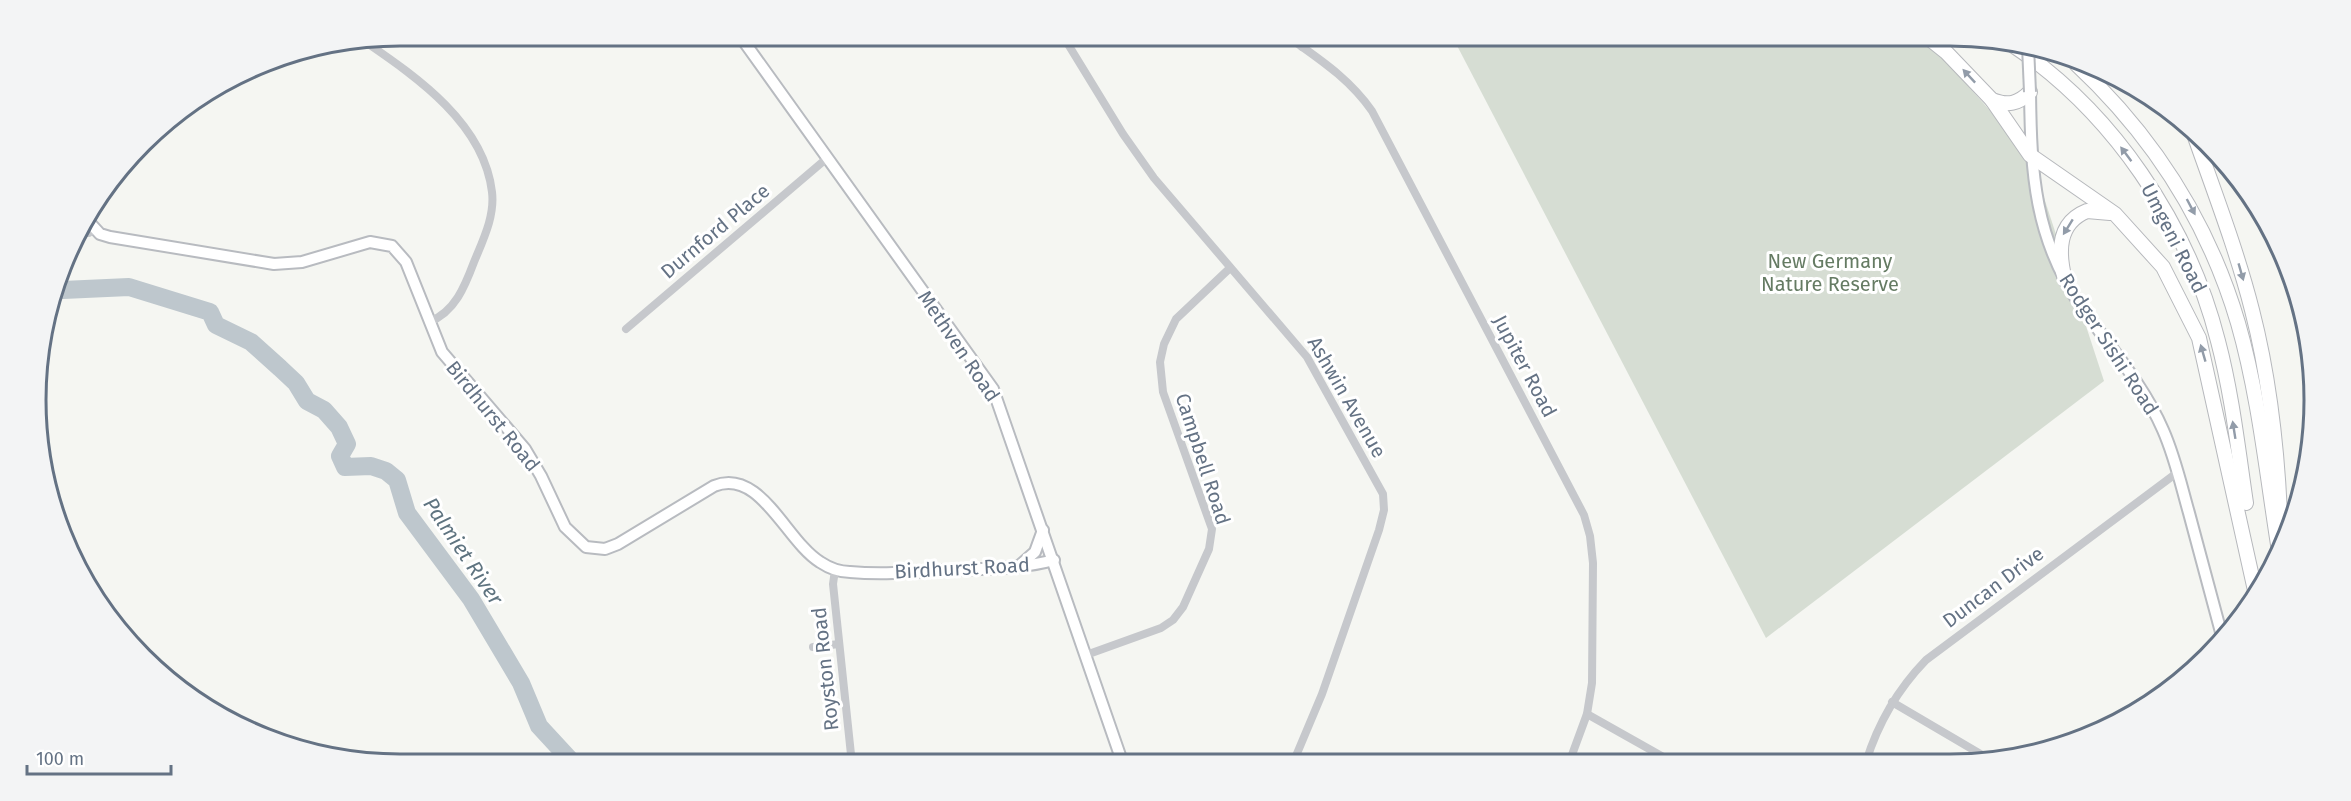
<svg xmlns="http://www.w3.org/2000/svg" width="2351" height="801" font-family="'Fira Sans',sans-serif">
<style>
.green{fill:#d6ddd3}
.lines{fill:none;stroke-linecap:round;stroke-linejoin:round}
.river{stroke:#bec7cd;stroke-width:18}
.secondary-casing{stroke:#b8bbc0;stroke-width:14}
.highway-casing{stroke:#b6b8bc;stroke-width:16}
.street{stroke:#c6c8cc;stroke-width:8}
.secondary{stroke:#fff;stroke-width:10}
.highway{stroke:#fff;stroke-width:14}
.secondary-bridge-casing{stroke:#b8bbc0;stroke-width:14;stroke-linecap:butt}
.secondary-bridge{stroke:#fff;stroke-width:10}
.oneway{fill:#929ca9}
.labels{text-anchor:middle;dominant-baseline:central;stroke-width:6;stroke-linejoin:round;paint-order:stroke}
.street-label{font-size:20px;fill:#647284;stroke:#fff}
.park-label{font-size:20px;fill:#657b63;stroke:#fff}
.water-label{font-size:21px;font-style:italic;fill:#5f7480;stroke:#fff}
.rim{fill:none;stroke:#647284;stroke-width:3}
</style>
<rect width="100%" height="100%" fill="#f5f6f2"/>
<path class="green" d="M 1452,36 L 1923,36 L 2030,155 L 2104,381 L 1766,638 Z"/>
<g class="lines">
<path class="river" d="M 59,288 L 63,290 L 129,287 L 210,312 L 216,325 L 251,342 L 280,368 L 296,383 L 307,401 L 324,410 L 339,427 L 347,444 L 340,456 L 345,467 L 371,466 L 386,471 L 397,480 L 407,513 L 471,599 L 521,683 L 539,726 L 575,765"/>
<defs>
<g id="secondary">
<path d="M 740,36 L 993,389 L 1123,764"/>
<path d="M 2030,92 C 2031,172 2034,240 2083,309 C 2111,348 2144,386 2163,430 C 2175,457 2181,485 2189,513 C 2200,554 2211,595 2222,636"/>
<path d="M 88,221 L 100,234 L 110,237 L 274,264 L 302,262 L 370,242 L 392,246 L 406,262 L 442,352 L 525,449 L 541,476 L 565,527 L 586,547 L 605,549 L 618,544 L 714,486 C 760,467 786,541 820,562 C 829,568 840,572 850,572 C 883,575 917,572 950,570 C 985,569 1020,569 1054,560"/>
<path d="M 1018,567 L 1035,552 L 1043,530"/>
</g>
<g id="highway">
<path d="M 1926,36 L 1946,52 L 1992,100 L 2030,155 L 2115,214 L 2163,267 L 2199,338 L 2256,595"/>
<path d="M 2011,44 C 2112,111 2188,223 2218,341 C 2232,394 2238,449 2246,503"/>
<path d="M 2076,64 C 2153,136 2208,221 2238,323 C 2259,396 2267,476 2279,551"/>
<path d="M 1992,100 C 2008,106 2018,104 2030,92"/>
<path d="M 2195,137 C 2215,194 2237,251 2252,310 C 2269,376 2277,446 2280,514"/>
<path d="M 2065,280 C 2058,253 2057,223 2087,211 L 2110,213"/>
</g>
</defs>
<use href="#secondary" class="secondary-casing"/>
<use href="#highway" class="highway-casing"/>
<g class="street">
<path d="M 1063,36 L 1123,134 L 1154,178 L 1307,357 L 1383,494 L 1384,510 L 1379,530 L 1322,694 L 1293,763"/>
<path d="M 1287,36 C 1319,59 1349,78 1372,111 L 1584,515 L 1590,536 L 1593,563 L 1592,683 L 1587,714 L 1569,763"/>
<path d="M 367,43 C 418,78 484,124 492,192 C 495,216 483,240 474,262 C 465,286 455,312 429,322"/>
<path d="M 1302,47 L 1310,36"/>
<path d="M 78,233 L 89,233 L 94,229"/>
<path d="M 626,329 L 826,159"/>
<path d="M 835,570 L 833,584 L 852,764"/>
<path d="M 813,647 L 839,644"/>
<path d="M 1086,655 L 1161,628 L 1173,620 L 1183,607 L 1209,549 L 1212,529 L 1163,392 L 1160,362 L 1164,344 L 1176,319 L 1230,268"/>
<path d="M 1892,702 L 1994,762"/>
<path d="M 1587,714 L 1674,763"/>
<path d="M 1866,762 C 1878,723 1898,689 1926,660 L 2178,472"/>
</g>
<use href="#secondary" class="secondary"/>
<use href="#highway" class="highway"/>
<defs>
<path id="secondary-bridge" d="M 2028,46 L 2030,92"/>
</defs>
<use href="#secondary-bridge" class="secondary-bridge-casing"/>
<use href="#secondary-bridge" class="secondary-bridge"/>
</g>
<defs><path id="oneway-solid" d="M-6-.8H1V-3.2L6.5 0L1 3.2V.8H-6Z" transform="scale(1.5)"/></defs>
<g class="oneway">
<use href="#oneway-solid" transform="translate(1969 76) rotate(-133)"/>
<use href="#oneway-solid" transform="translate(2126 154) rotate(-127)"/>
<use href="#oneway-solid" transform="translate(2191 207) rotate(62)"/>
<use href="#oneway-solid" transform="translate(2068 227) rotate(122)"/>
<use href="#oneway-solid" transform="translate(2241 272) rotate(74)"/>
<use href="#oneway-solid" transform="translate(2203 353) rotate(-106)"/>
<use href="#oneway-solid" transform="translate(2234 430) rotate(-99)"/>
</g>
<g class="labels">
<g class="street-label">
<text transform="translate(715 231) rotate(-40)">Durnford Place</text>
<text transform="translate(2174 238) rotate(63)">Umgeni Road</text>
<text transform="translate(2109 344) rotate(57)">Rodger Sishi Road</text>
<text transform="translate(959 346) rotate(56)">Methven Road</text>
<text transform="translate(1525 366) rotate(62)">Jupiter Road</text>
<text transform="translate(1347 397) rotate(60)">Ashwin Avenue</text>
<text transform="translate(493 416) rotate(51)">Birdhurst Road</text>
<text transform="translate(1203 459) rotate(72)">Campbell Road</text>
<text transform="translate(962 568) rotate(-3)">Birdhurst Road</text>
<text transform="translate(1993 587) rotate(-37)">Duncan Drive</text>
<text transform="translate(825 669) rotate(-96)">Royston Road</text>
</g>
<g class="park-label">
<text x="1830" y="261">New Germany<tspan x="1830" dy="23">Nature Reserve</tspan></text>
</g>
<g class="water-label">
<text transform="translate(463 551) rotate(56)">Palmiet River</text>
</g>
</g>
<path d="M0 0H2351V801H0ZM400 46H1950A354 354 0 0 1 2304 400V400A354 354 0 0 1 1950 754H400A354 354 0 0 1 46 400V400A354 354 0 0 1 400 46Z" fill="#f3f4f5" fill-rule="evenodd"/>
<path class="rim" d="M400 46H1950A354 354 0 0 1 2304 400V400A354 354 0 0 1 1950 754H400A354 354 0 0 1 46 400V400A354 354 0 0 1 400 46Z"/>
<path d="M27 765v9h144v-9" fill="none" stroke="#647284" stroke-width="3"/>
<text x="36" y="765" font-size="18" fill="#647284" stroke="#ffffff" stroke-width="4.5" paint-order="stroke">100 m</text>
</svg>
